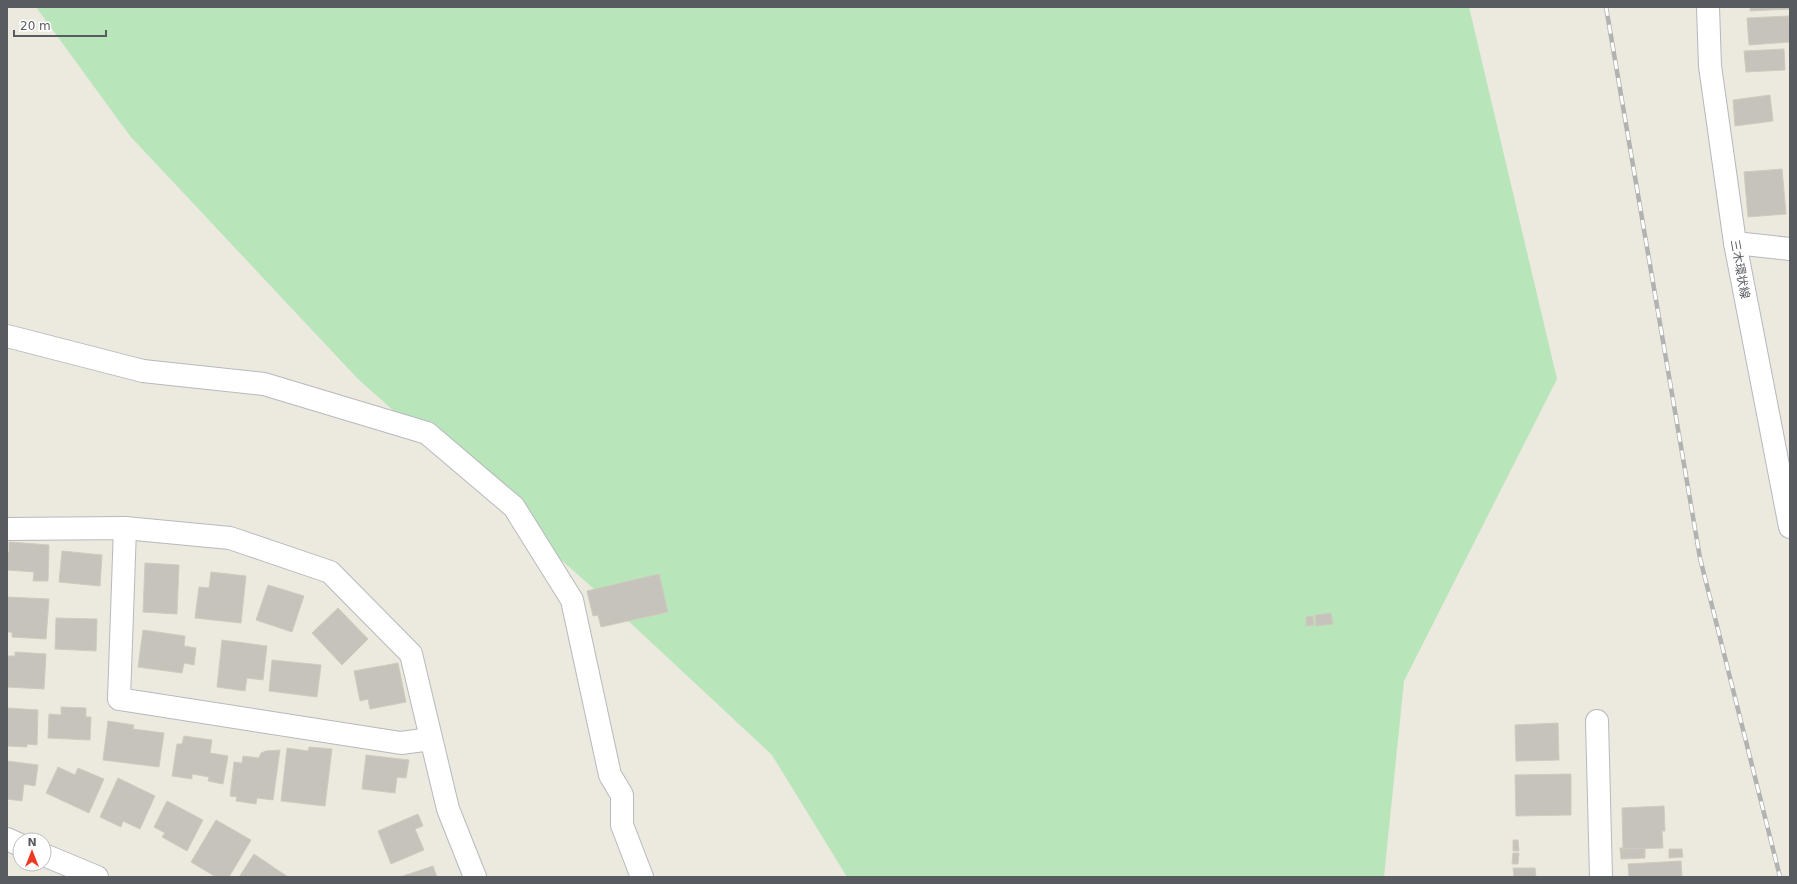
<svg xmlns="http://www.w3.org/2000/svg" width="1797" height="884" font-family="'DejaVu Sans','Noto Sans JP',sans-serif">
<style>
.green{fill:#b9e5bb}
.building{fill:#c6c3bc;stroke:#d0cbbd}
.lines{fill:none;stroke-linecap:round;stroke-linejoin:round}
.minor-casing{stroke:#b7b9be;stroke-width:24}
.secondary-casing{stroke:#b5b8bf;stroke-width:24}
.minor{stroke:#fff;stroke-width:22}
.secondary{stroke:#fff;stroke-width:22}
.rail-casing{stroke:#b1b2b2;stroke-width:4.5}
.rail{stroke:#fff;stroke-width:3;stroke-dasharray:9;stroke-linecap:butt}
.labels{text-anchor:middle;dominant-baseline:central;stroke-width:3.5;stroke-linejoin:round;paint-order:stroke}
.street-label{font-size:12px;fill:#585b60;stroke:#fff}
</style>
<rect width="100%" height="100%" fill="#ece9de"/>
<path class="green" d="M 36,7 L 1469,7 L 1557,379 L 1404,681 L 1384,877 L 847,877 L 772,755 L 594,589 L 358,379 L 130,136 Z"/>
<g class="building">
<path d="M 1750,7 L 1790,7 L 1790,9 L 1750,11 Z"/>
<path d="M 1789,16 L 1790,42 L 1749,45 L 1747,18 Z"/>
<path d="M 1784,49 L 1785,70 L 1746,72 L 1744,51 Z"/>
<path d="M 1770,95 L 1773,121 L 1735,126 L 1733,100 Z"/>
<path d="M 1782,169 L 1786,214 L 1748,217 L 1744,172 Z"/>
<path d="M 9,542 L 49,545 L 48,581 L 33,581 L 34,572 L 7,570 L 7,552 L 9,552 Z"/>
<path d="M 62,551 L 102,555 L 100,586 L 59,582 Z"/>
<path d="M 145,563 L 179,565 L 177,614 L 143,612 Z"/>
<path d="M 211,572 L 246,576 L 241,623 L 195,618 L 199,587 L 209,588 Z"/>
<path d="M 659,574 L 668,612 L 601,627 L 598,615 L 593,616 L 587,591 Z"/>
<path d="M 268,585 L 304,596 L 292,632 L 256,620 Z"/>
<path d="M 7,597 L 49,599 L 46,639 L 12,637 L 12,632 L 7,632 Z"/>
<path d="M 338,608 L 368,639 L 342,665 L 312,633 Z"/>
<path d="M 1331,613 L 1333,624 L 1316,626 L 1315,615 Z"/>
<path d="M 1313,616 L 1314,625 L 1306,626 L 1306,617 Z"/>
<path d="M 56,618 L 97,619 L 96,651 L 55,649 Z"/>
<path d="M 143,630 L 185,636 L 184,646 L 196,648 L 194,665 L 184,663 L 182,673 L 138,667 Z"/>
<path d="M 222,640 L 267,646 L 263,680 L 247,678 L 245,691 L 217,687 Z"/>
<path d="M 15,652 L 46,654 L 44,689 L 7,687 L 7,656 L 15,656 Z"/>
<path d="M 272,660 L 321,665 L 317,697 L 269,691 Z"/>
<path d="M 398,663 L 406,702 L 370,709 L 368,699 L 360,701 L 354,671 Z"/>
<path d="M 61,707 L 86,708 L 86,717 L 91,717 L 90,740 L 48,738 L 49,714 L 61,715 Z"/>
<path d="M 7,708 L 38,710 L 37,745 L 27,744 L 27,747 L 7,746 Z"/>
<path d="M 108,721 L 134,725 L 133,729 L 164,733 L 159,767 L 103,760 Z"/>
<path d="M 1558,723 L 1559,760 L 1516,761 L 1515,725 Z"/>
<path d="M 184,736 L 212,740 L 210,753 L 228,756 L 223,784 L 208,781 L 209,777 L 192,774 L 192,779 L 172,776 L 177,744 L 182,744 Z"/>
<path d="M 309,747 L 332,749 L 325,806 L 281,801 L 287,748 L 308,751 Z"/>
<path d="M 280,750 L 273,800 L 257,798 L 256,804 L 236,801 L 237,797 L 230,796 L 234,762 L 242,763 L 243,756 L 259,758 L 261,753 L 266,751 Z"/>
<path d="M 366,755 L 409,760 L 406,778 L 397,777 L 395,793 L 362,789 Z"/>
<path d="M 7,761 L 38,765 L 35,786 L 24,784 L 22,801 L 7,799 Z"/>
<path d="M 58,767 L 75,775 L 78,768 L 104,779 L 89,813 L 46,793 Z"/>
<path d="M 1571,774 L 1571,815 L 1516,816 L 1515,775 Z"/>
<path d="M 118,778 L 155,796 L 140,829 L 123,821 L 121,827 L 100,817 Z"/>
<path d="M 167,801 L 203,820 L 187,851 L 162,837 L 165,833 L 154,827 Z"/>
<path d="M 1664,806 L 1665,831 L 1662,831 L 1663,848 L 1623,849 L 1622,808 Z"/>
<path d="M 418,814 L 423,826 L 415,829 L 424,850 L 391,864 L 378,831 Z"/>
<path d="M 216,820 L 251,840 L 229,877 L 216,877 L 191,862 Z"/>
<path d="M 1513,840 L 1518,840 L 1519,851 L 1513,851 Z"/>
<path d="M 1620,848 L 1623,848 L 1623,849 L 1645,848 L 1645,858 L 1621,859 Z"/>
<path d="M 1669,849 L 1682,849 L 1683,857 L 1669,858 Z"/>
<path d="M 1513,853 L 1519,853 L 1518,864 L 1512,864 Z"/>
<path d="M 254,854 L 288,877 L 239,877 Z"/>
<path d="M 1681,861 L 1682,877 L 1629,877 L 1628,864 Z"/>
<path d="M 433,866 L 437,877 L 400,877 Z"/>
<path d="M 1513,868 L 1535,868 L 1536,877 L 1514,877 Z"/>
</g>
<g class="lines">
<defs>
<g id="minor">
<path d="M 1735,243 L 1790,249"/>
<path d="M 7,336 L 143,371 L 264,384 L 427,433 L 514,507 L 572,600 L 610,775 L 622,795 L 622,825 L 642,877"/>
<path d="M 125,528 L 119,699 L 401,743 L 431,739"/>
<path d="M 7,529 L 125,528 L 230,538 L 330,572 L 411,654 L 448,809 L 475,877"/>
<path d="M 1597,721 L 1601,877"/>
<path d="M 7,839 L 20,845"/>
<path d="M 44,855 L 97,877"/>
</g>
<path id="secondary" d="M 1708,7 L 1710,66 L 1735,243 L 1790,527"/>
</defs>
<use href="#minor" class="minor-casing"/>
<use href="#secondary" class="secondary-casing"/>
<use href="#minor" class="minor"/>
<use href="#secondary" class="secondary"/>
<defs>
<path id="rail" d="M 1606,7 L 1700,558 L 1780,877"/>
</defs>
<use href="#rail" class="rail-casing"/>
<use href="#rail" class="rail"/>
</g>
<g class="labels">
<g class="street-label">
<text transform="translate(1740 269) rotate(80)">三木環状線</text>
</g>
</g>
<rect width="1797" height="884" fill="none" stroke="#585b60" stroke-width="16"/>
<g transform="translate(32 852)"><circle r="19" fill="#ffffff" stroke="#bcbdbf"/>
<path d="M0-3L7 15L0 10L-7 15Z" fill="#ee3922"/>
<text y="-6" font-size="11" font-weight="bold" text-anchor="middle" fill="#585b60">N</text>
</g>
<path d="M14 30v6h92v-6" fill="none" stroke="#585b60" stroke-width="2"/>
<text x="20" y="30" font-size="12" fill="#585b60" stroke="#ffffff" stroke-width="3" paint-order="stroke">20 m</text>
</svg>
